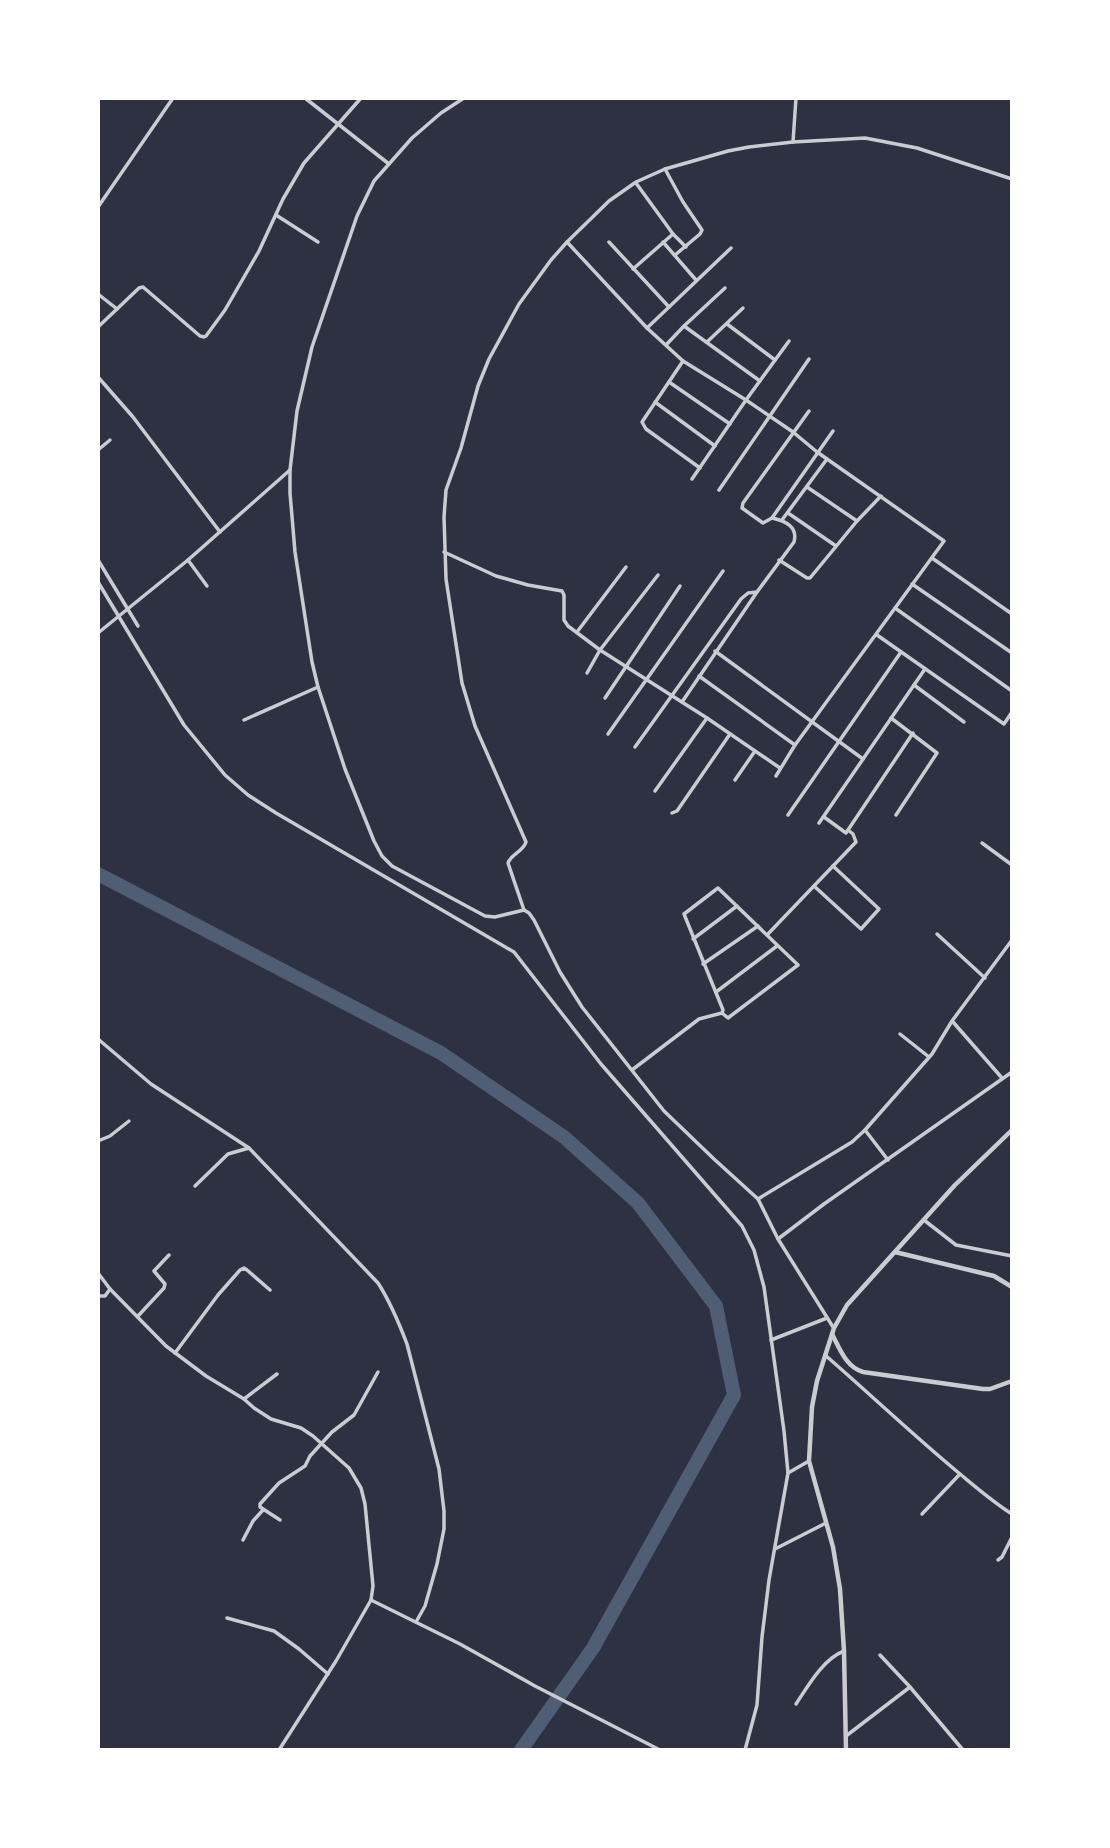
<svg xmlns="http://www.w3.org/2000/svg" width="1110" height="1848" font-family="Barlow,sans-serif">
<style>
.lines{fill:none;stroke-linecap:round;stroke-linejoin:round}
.river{stroke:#4f5d75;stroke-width:14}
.minor{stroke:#caccd0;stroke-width:3.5}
.tertiary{stroke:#caccd0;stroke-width:4.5}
</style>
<rect width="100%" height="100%" fill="#2d3142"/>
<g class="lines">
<path class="river" d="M 98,874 L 441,1053 L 564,1137 L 638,1203 L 716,1306 L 734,1395 L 593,1648 L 521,1750"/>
<g class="minor">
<path d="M 305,98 L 389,164"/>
<path d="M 464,98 L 441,113 L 412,138 L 389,164 L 374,181 L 357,216 L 312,347 L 297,411 L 290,470 L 290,493 L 295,552 L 312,662 L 318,687 L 345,769 L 374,841 L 382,856 L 392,866 L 485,916 L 495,917 L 524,910 L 529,913 L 534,920 L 560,972 L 582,1007 L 664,1111 L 714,1159 L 758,1199 L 778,1239 L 833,1327"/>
<path d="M 793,142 L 796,98"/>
<path d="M 665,169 L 683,202 L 702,230 L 700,234 L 675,255"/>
<path d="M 636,183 L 673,234 L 686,247"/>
<path d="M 98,207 L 173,98"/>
<path d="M 276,215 L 318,242"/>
<path d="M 567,242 L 647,328 L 683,361 L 746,400 L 793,432 L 817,452 L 944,541 L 795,745 L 776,776"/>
<path d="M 609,242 L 669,307"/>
<path d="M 663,242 L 696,280"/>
<path d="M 633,269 L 673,234"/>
<path d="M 98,294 L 117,309 L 139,288 L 143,287 L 200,336 L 204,337 L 206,336 L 225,310 L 259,251 L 283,199 L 304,163 L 361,98"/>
<path d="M 727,324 L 775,360"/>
<path d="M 684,326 L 760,381"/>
<path d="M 98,327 L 117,309"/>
<path d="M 647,328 L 731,248"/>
<path d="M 707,342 L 743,308"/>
<path d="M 666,345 L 684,326 L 725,288"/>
<path d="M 683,361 L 642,422 L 646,429 L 700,468"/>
<path d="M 98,377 L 133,417 L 220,532"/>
<path d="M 669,382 L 730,424"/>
<path d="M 655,402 L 715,446"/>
<path d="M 98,450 L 110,440"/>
<path d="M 692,479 L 746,400 L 789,341"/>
<path d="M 807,487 L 857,521"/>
<path d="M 719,490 L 809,359"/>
<path d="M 788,513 L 836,546"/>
<path d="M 772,518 L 833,431"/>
<path d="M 782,520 L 827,459"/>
<path d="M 444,552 L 496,576 L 528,585 L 562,591 L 564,595 L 564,620 L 568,626 L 600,650 L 707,718 L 780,768"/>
<path d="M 932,558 L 1012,614"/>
<path d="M 98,560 L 138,626"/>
<path d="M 188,560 L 207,586"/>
<path d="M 779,560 L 807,578 L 810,578 L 857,521 L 881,496"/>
<path d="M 98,582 L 184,725 L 225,775 L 248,795 L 276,813 L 514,952 L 601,1064 L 742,1226 L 754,1250 L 764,1287 L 784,1431 L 788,1473 L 769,1580 L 762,1637 L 757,1705 L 745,1750"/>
<path d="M 912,584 L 1012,653"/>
<path d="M 895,608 L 1012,691"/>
<path d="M 577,632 L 626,567"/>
<path d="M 98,633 L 188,560 L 290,470"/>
<path d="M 877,635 L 1004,724 L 1012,712"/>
<path d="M 715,651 L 863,759"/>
<path d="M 587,673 L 600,650 L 658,575"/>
<path d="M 699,676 L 795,745"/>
<path d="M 914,685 L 964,722"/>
<path d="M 605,698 L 680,586"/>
<path d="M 682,702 L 757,592 L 794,542 C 798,527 786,521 772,518 L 763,523 L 742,508 L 743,503 L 809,411"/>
<path d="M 891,718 L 937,753 L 896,815"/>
<path d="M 244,720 L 318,687"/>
<path d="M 608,734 L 723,571"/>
<path d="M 635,747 L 741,599 L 748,593 L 757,592"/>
<path d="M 735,780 L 755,751"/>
<path d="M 655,791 L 707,718"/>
<path d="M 672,813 L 677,811 L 730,734"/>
<path d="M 788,815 L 901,652"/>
<path d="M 824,817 L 846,833 L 913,733"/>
<path d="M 819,823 L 925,669"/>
<path d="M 982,843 L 1012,865"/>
<path d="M 814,886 L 861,929 L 879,909 L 833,866"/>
<path d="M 524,910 L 508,863 C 511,854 523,852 526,842 L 475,726 L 462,683 L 446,579 L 444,517 L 446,490 L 461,448 L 478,386 L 489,359 L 519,304 L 551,260 L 567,242 L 609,201 L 636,182 L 665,169 L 728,151 L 749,147 L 793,142 L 865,138 L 917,148 L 1012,179"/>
<path d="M 937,934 L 985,978"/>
<path d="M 767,935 L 856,842 L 853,834 L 848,830"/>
<path d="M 693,939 L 737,906"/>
<path d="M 703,964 L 758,926"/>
<path d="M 716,992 L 777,946"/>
<path d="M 953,1022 L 1002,1078"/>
<path d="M 900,1034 L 929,1057"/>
<path d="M 98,1039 L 151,1084 L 249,1148 L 378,1283 C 391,1303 399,1323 407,1344 L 439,1469 L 444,1511 L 444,1529 L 437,1564 L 425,1606 L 416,1622"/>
<path d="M 632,1070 L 699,1019 L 722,1013 L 723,1010 L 684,914 L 718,888 L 798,965 L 728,1018 L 722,1013"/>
<path d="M 865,1130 L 888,1160"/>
<path d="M 98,1141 L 110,1136 L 129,1121"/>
<path d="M 195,1186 L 228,1154 L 249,1148"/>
<path d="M 758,1199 L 852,1142 L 865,1130 L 932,1054 L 952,1021 L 1012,940"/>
<path d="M 924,1220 L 956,1245 L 1012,1256"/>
<path d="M 778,1239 L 824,1204 L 1012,1072"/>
<path d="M 98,1273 L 110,1289 L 166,1346 L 206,1376 L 244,1399 L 254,1408 L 271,1419 L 301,1428 L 313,1436 L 349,1468 L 361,1488 L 365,1504 L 373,1586 L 371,1600 L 336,1661 L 279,1750"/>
<path d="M 98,1296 L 105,1296 L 110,1289"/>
<path d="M 138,1316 L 164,1288 L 165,1284 L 154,1271 L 169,1255"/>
<path d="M 771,1340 L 827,1318"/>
<path d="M 175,1353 L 218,1295 L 240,1270 L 244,1268 L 247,1270 L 270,1290"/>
<path d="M 825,1355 C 870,1394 914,1436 960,1474 C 977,1488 993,1502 1012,1514"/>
<path d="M 244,1399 L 277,1374"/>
<path d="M 788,1473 L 809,1461"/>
<path d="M 922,1514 L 960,1474"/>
<path d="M 280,1520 L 260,1507 L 260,1504 L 279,1483 L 305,1466 L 310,1456 L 332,1432 L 354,1415 L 378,1372"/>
<path d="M 243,1540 L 253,1521 L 263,1510"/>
<path d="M 775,1549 L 826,1523"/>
<path d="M 998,1560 L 1002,1557 L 1012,1537"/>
<path d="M 371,1600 L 460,1644 L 535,1686 L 660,1750"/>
<path d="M 227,1618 L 274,1631 L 299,1649 L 328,1674"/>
<path d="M 880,1655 L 910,1687 L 963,1750"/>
<path d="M 796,1704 C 808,1686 823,1659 844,1651"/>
<path d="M 846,1736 L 910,1687"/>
</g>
<g class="tertiary">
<path d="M 895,1252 L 994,1276 L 1012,1287"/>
<path d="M 832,1334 C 840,1349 846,1367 863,1372 L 983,1389 L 990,1389 L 1012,1381"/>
<path d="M 846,1750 L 844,1651 L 840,1589 L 833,1547 L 809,1461 L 812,1407 L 817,1381 L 834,1328 L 847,1305 L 955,1185 L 1012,1130"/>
</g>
</g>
<rect width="1110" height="1848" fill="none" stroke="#ffffff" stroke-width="200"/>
</svg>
